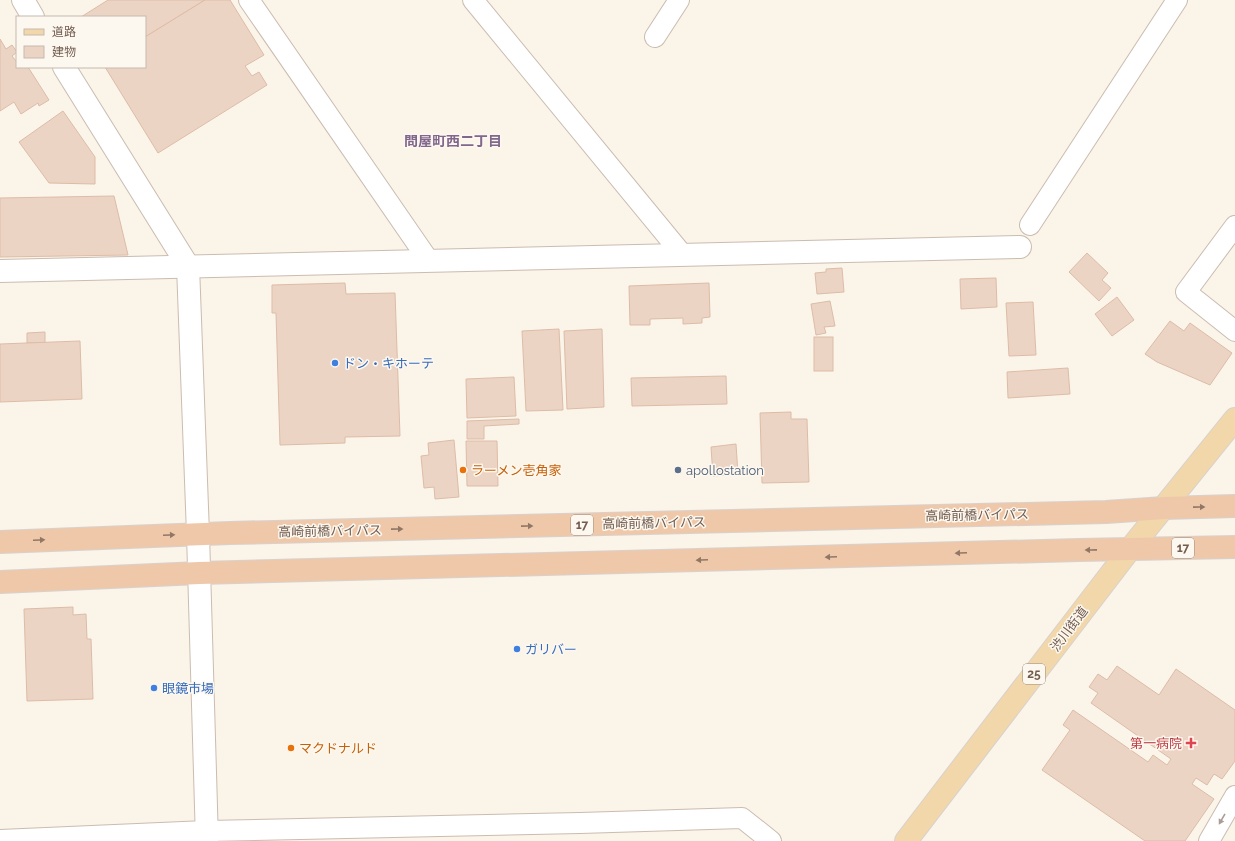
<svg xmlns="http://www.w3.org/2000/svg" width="1235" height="841" font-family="Raleway,'Noto Sans JP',sans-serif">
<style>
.building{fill:#ecd4c4;stroke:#ddbca6}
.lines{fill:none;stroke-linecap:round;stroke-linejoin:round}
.minor-casing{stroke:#cbbcb0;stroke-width:22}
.tertiary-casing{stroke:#cbbcb0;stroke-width:24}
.primary-casing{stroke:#d8d1ce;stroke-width:24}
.trunk-casing{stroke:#d8d1ce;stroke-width:24}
.minor{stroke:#fff;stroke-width:20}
.tertiary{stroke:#fff;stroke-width:22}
.primary{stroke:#f1d7aa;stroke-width:22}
.trunk{stroke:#efc8a9;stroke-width:22}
.oneway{fill:#917766}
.oneway2{fill:#aa9d96}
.shop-dot{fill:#3f7fe0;stroke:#fdf8ef;stroke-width:1.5}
.food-dot{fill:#e8710a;stroke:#fdf8ef;stroke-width:1.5}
.service-dot{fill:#5c6f8a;stroke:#fdf8ef;stroke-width:1.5}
.health-dot{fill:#e0444e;stroke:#fdf8ef;stroke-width:1.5}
.labels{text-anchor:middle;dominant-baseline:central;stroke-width:3;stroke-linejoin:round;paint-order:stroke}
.shield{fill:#fdf8ef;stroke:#9c8b80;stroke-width:1}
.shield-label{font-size:12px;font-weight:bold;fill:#725c50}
.shop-label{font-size:13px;fill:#366cbe;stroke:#fdf8ef;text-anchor:start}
.food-label{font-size:13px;fill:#c56008;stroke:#fdf8ef;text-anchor:start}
.service-label{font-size:13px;fill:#4e5e75;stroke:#fdf8ef;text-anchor:start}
.street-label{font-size:13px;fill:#725c50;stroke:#fdf8ef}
.health-label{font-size:13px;fill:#be3a42;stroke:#fdf8ef;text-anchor:end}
.neighbourhood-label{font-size:14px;font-weight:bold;fill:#81678d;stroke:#fdf8ef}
</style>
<rect width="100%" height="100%" fill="#faf4e9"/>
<g class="building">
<path d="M 108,0 L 205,0 L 145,37 L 145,17 L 81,17 Z"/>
<path d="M 205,0 L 230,0 L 264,55 L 245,66 L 252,76 L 259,72 L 267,85 L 158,153 L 105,67 L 145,67 L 145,37 Z"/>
<path d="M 0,39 L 6,49 L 12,45 L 17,52 L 12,56 L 16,61 L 17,60 L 17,67 L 28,67 L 49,100 L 39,106 L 38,103 L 21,114 L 14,102 L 0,111 Z"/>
<path d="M 63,111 L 95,157 L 95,184 L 49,183 L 19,142 Z"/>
<path d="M 114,196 L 128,255 L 0,257 L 0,198 Z"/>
<path d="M 1087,253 L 1108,273 L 1102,280 L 1111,288 L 1099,301 L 1069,272 Z"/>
<path d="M 842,268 L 844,292 L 817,294 L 815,273 L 826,272 L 826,269 Z"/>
<path d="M 996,278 L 997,307 L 961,309 L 960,279 Z"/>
<path d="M 345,283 L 346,294 L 395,293 L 400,436 L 345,437 L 345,443 L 280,445 L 276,313 L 272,313 L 272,285 Z"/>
<path d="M 709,283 L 710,317 L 702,318 L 702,323 L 683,324 L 683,318 L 650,319 L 650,325 L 630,325 L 629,286 Z"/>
<path d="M 1117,297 L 1134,320 L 1112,336 L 1095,314 Z"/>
<path d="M 830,301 L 835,326 L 824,327 L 826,333 L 816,335 L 811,304 Z"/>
<path d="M 1033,302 L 1036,355 L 1009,356 L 1006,303 Z"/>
<path d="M 1170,321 L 1184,331 L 1190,323 L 1232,353 L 1210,385 L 1157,362 L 1145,354 Z"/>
<path d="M 559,329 L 563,410 L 526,411 L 522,331 Z"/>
<path d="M 602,329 L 604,407 L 567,409 L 564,331 Z"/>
<path d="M 45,332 L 45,343 L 27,343 L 27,333 Z"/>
<rect x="814" y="337" width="19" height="34"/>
<path d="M 80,341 L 82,399 L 0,402 L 0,344 Z"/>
<path d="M 1068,368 L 1070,394 L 1008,398 L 1007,372 Z"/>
<path d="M 726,376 L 727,404 L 632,406 L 631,378 Z"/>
<path d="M 514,377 L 516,416 L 467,418 L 466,379 Z"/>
<path d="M 791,412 L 791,419 L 807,419 L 809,482 L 762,483 L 760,413 Z"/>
<path d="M 519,419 L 519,424 L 484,426 L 484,439 L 467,439 L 467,421 Z"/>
<path d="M 454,440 L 459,497 L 435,499 L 434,487 L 424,488 L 421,456 L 429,455 L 428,443 Z"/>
<path d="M 466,441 L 497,441 L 498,486 L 467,486 Z"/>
<path d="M 736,444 L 738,474 L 713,476 L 711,447 Z"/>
<path d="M 73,607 L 73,615 L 86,614 L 87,639 L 91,639 L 93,699 L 27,701 L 24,609 Z"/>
<path d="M 1117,666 L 1159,695 L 1176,669 L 1235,710 L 1235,761 L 1222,779 L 1214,774 L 1207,785 L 1196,778 L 1192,784 L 1214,799 L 1185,841 L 1145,841 L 1042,770 L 1070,730 L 1063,725 L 1073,710 L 1148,762 L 1153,755 L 1167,765 L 1171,759 L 1091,703 L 1098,693 L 1089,687 L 1098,674 L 1107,680 Z"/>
</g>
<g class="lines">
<defs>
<g id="minor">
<path d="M 249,0 L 429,261"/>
<path d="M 473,0 L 682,254"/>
<path d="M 655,37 L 679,0"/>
<path d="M 1030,225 L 1177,0"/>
<path d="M 1235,226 L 1186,292 L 1235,331"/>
<path d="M 0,840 L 206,831 L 580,823 L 742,818 L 771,841"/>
<path d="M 1209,841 L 1235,796"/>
</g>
<g id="tertiary">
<path d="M 23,0 L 33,17"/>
<path d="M 64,67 L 188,266 L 198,534 L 207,841"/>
<path d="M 0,271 L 1020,247"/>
</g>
<path id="primary" d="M 906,841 L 1130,549 L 1235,419"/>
<g id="trunk">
<path d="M 0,542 L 230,533 L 1106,512 L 1164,508 L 1235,506"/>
<path d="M 0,582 L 199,573 L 1079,550 L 1235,547"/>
</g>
</defs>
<use href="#minor" class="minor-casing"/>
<use href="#tertiary" class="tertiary-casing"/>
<use href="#primary" class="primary-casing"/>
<use href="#trunk" class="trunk-casing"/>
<use href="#minor" class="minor"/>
<use href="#tertiary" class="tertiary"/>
<use href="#primary" class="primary"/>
<use href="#trunk" class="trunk"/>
</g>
<defs><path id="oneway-solid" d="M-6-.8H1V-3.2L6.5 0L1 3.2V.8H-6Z"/></defs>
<g class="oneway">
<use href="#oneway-solid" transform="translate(1199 507) rotate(-1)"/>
<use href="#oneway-solid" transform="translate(527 526) rotate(-1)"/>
<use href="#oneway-solid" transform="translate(397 529) rotate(-1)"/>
<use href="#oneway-solid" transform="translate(169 535) rotate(-2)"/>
<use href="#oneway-solid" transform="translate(39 540) rotate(-2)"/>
<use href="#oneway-solid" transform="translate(1091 550) rotate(179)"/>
<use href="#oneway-solid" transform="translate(961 553) rotate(178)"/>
<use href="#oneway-solid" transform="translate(831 557) rotate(178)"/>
<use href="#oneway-solid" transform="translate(702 560) rotate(178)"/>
</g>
<use class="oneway2" href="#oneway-solid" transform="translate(1222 819) rotate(120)"/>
<g class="shop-dot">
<circle cx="335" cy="363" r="4"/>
<circle cx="517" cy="649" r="4"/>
<circle cx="154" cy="688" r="4"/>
</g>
<g class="food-dot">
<circle cx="463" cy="470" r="4"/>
<circle cx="291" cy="748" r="4"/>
</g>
<circle class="service-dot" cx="678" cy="470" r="4"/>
<path class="health-dot" d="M1189 737h4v4h4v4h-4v4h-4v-4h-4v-4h4z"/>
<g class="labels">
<g class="shield">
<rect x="571" y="515" width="22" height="20" rx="3"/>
<rect x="1172" y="538" width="22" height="20" rx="3"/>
<rect x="1023" y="664" width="22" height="20" rx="3"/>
</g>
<g class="shield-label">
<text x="582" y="525">17</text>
<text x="1183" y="548">17</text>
<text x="1034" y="674">25</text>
</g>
<g class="shop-label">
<text x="343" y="363">ドン・キホーテ</text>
<text x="525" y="649">ガリバー</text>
<text x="162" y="688">眼鏡市場</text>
</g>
<g class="food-label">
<text x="471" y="470">ラーメン壱角家</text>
<text x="299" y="748">マクドナルド</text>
</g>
<g class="service-label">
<text x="686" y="470">apollostation</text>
</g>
<g class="street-label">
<text transform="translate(977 515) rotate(-1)">高崎前橋バイパス</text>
<text transform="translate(654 523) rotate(-1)">高崎前橋バイパス</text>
<text transform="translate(330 531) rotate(-1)">高崎前橋バイパス</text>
<text transform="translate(1069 629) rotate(-53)">渋川街道</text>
</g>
<g class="health-label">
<text x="1182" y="743">第一病院</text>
</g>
<g class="neighbourhood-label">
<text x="453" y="141">問屋町西二丁目</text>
</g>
</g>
<rect x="16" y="16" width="130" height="52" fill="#fdf8ef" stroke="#c5baaf"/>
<rect x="24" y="29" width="20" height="6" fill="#f1d7aa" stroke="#c5baaf"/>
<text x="52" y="36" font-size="12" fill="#725c50">道路</text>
<rect x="24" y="46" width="20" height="12" fill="#ecd4c4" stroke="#c5baaf"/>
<text x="52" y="56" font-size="12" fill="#725c50">建物</text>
</svg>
